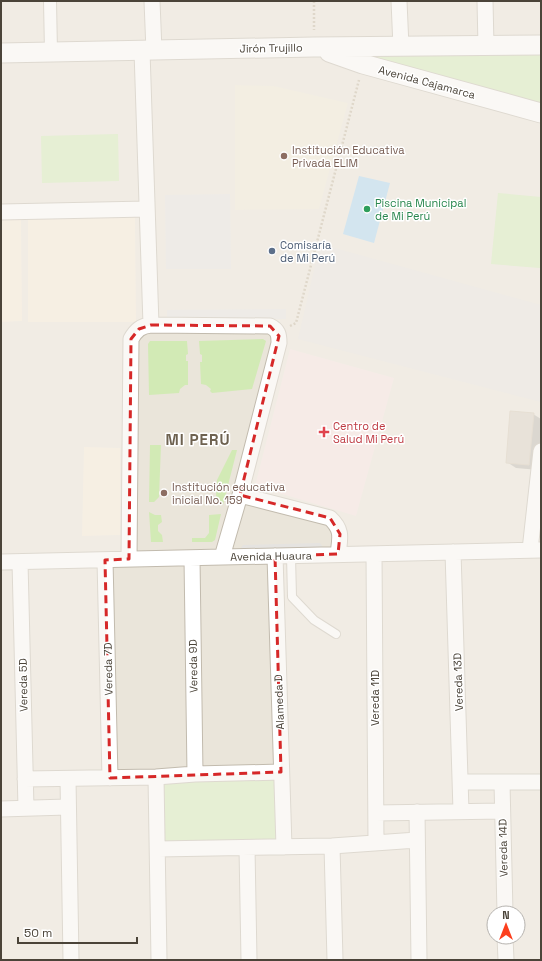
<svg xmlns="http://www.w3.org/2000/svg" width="542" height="961" font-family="'Space Grotesk',sans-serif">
<rect width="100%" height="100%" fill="#f6f3ec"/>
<!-- residential -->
<path fill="#eae5da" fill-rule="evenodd" d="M1,1H541V960H1ZM494,913H518V937H494Z"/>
<!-- commercial -->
<path fill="#f7ead8" d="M1,216H21L22,321L1,322Z
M135,217L136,322H28V218Z
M84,447L120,448V535L82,536Z"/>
<!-- industrial -->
<path fill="#e6e2dd" d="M320,244L541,305V402L298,339Z"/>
<!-- education -->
<path fill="#efe8d6" d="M235,85L274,86L348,103L319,209L235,210Z"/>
<!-- medical -->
<path fill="#f6e3e0" d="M290,349L394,378L356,516L255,486Z"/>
<!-- green -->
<path fill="#d2eab5" d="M541,48V105L369,58L371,51Z
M118,134L119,181L42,183L41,136Z
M498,193L541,197L540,268L491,264Z
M263,339L266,341L252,389L212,393L210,391L211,389L206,385L201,384L200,362H202V355L200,354L199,341Z
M150,341H187L188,354L186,355V361H188V385H185L180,389L179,393L149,395L148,344Z
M150,445H161L159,497L154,502H149Z
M232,450H237L223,505L216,496L217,480Z
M149,512L155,515H161L162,522L158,525V531L162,535L163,542H151Z
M221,514L215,540L212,542H192V538H205L209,533V515Z
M278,779L280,844H164L163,780Z"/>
<!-- parking -->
<path fill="#e5e3e0" d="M230,194L231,269H166L165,195Z
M286,309V319L167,320V310Z
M320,543L325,550L239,551L243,545Z"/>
<!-- water -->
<path fill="#a9d4f2" d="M359,176L390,183L374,243L343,234Z"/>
<!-- shadow -->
<path fill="#0003" d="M533,414L541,419V440L538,470L516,468L507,462Z"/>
<!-- building -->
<path fill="#d8cfc1" stroke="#d3c7b4" d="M510,411L534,413L529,465L506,463Z"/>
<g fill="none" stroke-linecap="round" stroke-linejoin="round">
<!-- service casing -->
<g stroke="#c2bbae" stroke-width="10">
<path id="service" d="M291,556L292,597L314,620L336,634"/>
</g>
<!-- pedestrian casing -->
<g stroke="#c2bbae" stroke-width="14">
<path id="pedestrian" d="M50,1L51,52"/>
</g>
<!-- minor casing -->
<g stroke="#c2bbae" stroke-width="17">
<path id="minor" d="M152,1L154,51
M399,1L401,47
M485,1L486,46
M1,212L147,209
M151,325L270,326C278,330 279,334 279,343L240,495L222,557
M240,495L330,518C343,530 340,538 338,554
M530,550L541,451
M453,552L461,811
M374,554L376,843
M275,556L284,847
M192,558L195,774
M129,559L131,339C136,330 141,326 151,325L142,51
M105,560L110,778
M1,562L541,550
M20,562L26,808
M156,777L159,960
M25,779L156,777L195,774L281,772
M68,779L71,960
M461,782H541
M502,783L505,913
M1,809L67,807
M417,812L419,960
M376,813L502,811
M332,846L335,960
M247,848L249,960
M158,849L332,846L417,840
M505,937L506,960"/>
</g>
<!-- tertiary casing -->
<g stroke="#c2bbae" stroke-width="21">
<path id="tertiary" d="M329,52L363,64L541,113
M1,53L314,47L541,45"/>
</g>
<!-- path -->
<path stroke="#c4b79f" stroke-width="2.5" stroke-dasharray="2 2" stroke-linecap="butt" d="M314,1V30
M290,326L296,323L359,80"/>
<!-- service -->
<use href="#service" stroke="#fff" stroke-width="8"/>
<!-- pedestrian -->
<use href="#pedestrian" stroke="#fff" stroke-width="12"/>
<!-- minor -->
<use href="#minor" stroke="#fff" stroke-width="15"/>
<!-- tertiary -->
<use href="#tertiary" stroke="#fff" stroke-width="19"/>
</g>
<!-- marked area -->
<path d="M0 0H542V961H0ZM151,325L270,326L279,336L240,495L330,518L340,534L338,554L275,556L281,772L110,778L105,560L129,559L131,339L139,329Z" fill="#f6f3ec" fill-opacity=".55" fill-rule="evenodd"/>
<path fill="none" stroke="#d62828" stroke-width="3" stroke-dasharray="8 5" stroke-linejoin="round" d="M151,325L270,326L279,336L240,495L330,518L340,534L338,554L275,556L281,772L110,778L105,560L129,559L131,339L139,329Z"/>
<!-- markers -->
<g fill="#8d6e63" stroke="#fff" stroke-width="1.5">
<circle cx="284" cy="156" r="4"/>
<circle cx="164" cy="493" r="4"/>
</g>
<circle fill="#2e9e5b" stroke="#fff" stroke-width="1.5" cx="367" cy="209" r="4"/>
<circle fill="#5c6f8a" stroke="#fff" stroke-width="1.5" cx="272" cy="251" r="4"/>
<path fill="#e0444e" stroke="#fff" stroke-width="1.5" d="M322 426h4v4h4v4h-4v4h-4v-4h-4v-4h4z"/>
<g text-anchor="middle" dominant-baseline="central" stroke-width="3" stroke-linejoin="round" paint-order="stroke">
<!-- street labels -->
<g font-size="11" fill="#4b4439" stroke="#fff">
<text transform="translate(271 48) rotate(-1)">Jirón Trujillo</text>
<text transform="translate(427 82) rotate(15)">Avenida Cajamarca</text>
<text transform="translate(271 556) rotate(-1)">Avenida Huaura</text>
<text transform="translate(193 666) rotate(-91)">Vereda 9D</text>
<text transform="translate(108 669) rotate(-91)">Vereda 7D</text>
<text transform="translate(458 682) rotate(-92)">Vereda 13D</text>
<text transform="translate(23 685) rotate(-91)">Vereda 5D</text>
<text transform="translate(375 698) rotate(-90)">Vereda 11D</text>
<text transform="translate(279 702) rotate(-92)">Alameda D</text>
<text transform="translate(503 848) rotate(-91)">Vereda 14D</text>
</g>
<!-- education labels -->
<g font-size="11" fill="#785e54" stroke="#fff" text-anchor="start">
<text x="292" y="150">Institución Educativa<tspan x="292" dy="13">Privada ELIM</tspan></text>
<text x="172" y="487">Institución educativa<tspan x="172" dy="13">inicial No. 159</tspan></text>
</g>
<!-- leisure labels -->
<g font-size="11" fill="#27864d" stroke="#fff" text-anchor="start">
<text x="375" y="203">Piscina Municipal<tspan x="375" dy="13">de Mi Perú</tspan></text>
</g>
<!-- service labels -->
<g font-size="11" fill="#4e5e75" stroke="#fff" text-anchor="start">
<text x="280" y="245">Comisaría<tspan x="280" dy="13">de Mi Perú</tspan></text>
</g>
<!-- health labels -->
<g font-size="11" fill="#be3a42" stroke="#fff" text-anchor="start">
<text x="333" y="426">Centro de<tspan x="333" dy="13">Salud Mi Perú</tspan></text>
</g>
<!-- district labels -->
<g font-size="15" font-weight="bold" letter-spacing="1" fill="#6e6250" stroke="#fff">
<text x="198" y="439">MI PERÚ</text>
</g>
</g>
<!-- border -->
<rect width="542" height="961" fill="none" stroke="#4b4439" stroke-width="4"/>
<!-- north arrow -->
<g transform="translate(506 925)"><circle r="19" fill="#ffffff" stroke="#b7b4b0"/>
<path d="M0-3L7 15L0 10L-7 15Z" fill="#fc3f1d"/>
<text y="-6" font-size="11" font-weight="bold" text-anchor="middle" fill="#4b4439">N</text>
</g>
<!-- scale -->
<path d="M18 937v6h119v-6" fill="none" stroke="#4b4439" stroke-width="2"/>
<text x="24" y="937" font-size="12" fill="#4b4439" stroke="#ffffff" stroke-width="3" paint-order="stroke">50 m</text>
</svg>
